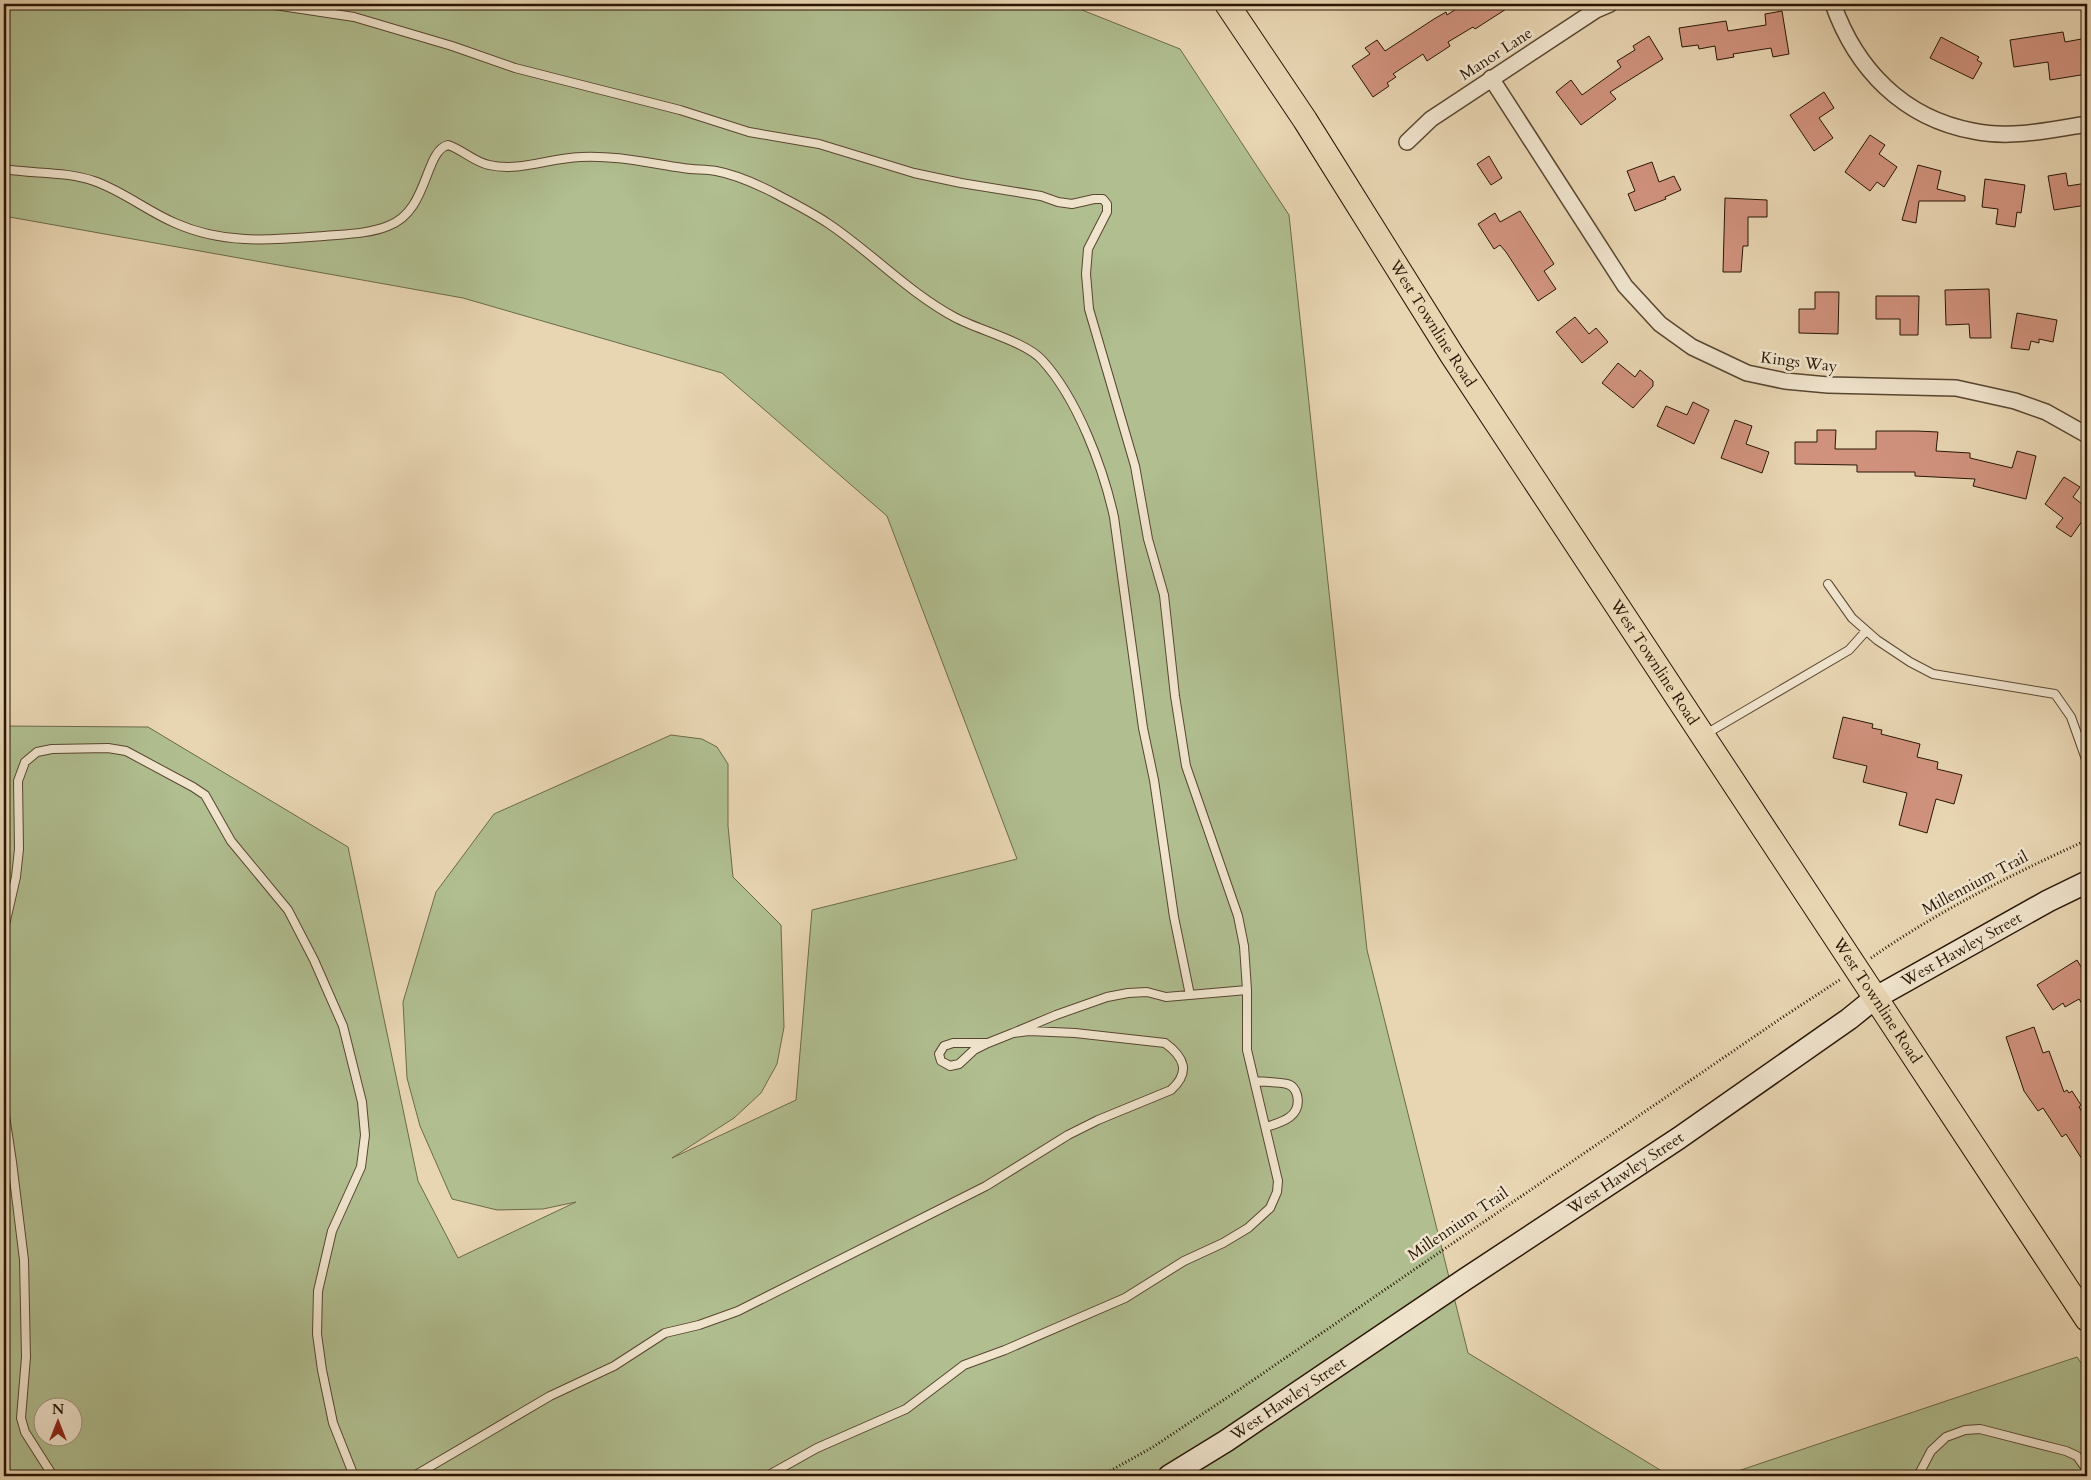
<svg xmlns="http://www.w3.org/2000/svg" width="2091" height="1480" font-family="Cardo,serif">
<rect width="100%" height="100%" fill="#e8d5b2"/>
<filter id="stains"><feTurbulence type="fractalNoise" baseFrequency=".004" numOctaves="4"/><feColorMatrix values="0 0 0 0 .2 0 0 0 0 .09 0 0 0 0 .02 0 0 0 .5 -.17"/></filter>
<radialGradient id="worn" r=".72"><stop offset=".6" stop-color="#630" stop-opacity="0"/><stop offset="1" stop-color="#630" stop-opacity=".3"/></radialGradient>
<!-- green -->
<path fill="#b0be90" stroke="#6c6a4a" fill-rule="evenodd" d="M4,4H1067L1180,49L1289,215L1367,950L1468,1353L1670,1476H11L4,1443V726L148,727L348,847L418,1181L458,1258L576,1202L543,1209L497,1210L452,1199L420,1126L407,1078L403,1002L436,892L494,814L671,735L702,739L717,747L728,764V826L733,877L781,925L784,1027L777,1064L761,1093L734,1118L672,1158L796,1100L812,910L1017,859L887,516L722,373L463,298L4,216ZM42,1408H72V1438H42Z
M2077,1357L2087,1372V1476H1723Z"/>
<!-- building -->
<path fill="#d0927d" stroke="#281605" d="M1464,4H1514L1475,29L1473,27L1448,42L1450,46L1427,61L1423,54L1393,74L1396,77L1387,83L1389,86L1373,97L1352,66L1370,54L1365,48L1377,40L1385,51L1434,19L1446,12L1447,15Z
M1782,11L1789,54L1773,57L1771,48L1733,54L1734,57L1717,60L1715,46L1699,49L1698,45L1682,47L1679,28L1726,21L1728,31L1766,25L1765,14Z
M2063,32L2065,42L2087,38V74L2050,80L2048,62L2014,67L2010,40Z
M1649,36L1663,59L1610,92L1616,99L1581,125L1556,92L1571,80L1582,95L1621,67L1617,61L1635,50L1633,46Z
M1941,37L1979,57L1977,60L1982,63L1973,79L1930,58Z
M1824,92L1834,108L1819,118L1833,138L1814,151L1790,115Z
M1870,135L1885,145L1879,154L1897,167L1884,187L1877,182L1870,191L1845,172Z
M1489,156L1502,178L1491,185L1477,164Z
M1652,162L1659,182L1674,176L1681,190L1665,197L1666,199L1635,211L1628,194L1635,191L1627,171Z
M1918,165L1941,171L1937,189L1965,196V201H1919L1916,223L1902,220Z
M2066,173L2068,186L2087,183V205L2054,210L2048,176Z
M1985,179L2025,185L2021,213L2017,212L2015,227L1996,224L1998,209L1982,207Z
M1725,198L1767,200V217H1748V246H1743L1741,272H1723Z
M1520,211L1554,264L1544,271L1556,289L1538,301L1506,252L1500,245L1494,249L1478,224L1495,213L1500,222Z
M1989,289L1991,338H1970L1969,324L1946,325L1945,290Z
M1815,292H1839L1838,334L1799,333V309H1815Z
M1876,296H1919L1918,335H1900V319H1876Z
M2017,313L2057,320L2053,342L2039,339V343L2031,341L2029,350L2011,348Z
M1575,317L1589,334L1596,328L1608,342L1582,363L1556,332Z
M1618,363L1635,377L1640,370L1653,381V386L1633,408L1602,383Z
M1693,402L1709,410L1694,444L1657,426L1666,406L1687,415Z
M1735,420L1752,426L1746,444L1769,452L1762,473L1721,458Z
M1817,430H1836L1835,449H1876V431H1917L1938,432L1936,451L1970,453V458L2012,468L2017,451L2036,456L2026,499L1973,486L1975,479L1915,476V472H1857V465L1795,464V442H1817Z
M2064,477L2080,487L2073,497L2087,508V514L2071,537L2056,527L2063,518L2045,504Z
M1843,717L1873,724L1872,728L1882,730L1881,734L1920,744L1917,757L1938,762L1937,769L1962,775L1954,804L1936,799L1927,833L1899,825L1907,793L1863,782L1867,766L1833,758Z
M2077,960L2087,977V1012L2079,999L2065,1007L2063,1003L2053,1010L2037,985Z
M2034,1027L2043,1053L2049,1051L2064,1092L2067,1090L2069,1093L2072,1091L2081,1105L2079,1107L2087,1121V1167L2066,1134L2062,1137L2043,1108L2038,1111L2024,1091L2006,1037Z"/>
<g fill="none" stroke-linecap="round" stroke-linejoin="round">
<!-- lane casing -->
<g stroke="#584630" stroke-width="10">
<path id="lane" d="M268,4L354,17L452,46L515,68L680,110L749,132L819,144L914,173L961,183L1041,196L1058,202L1072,204L1094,199H1103L1107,204V212L1088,249L1086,274L1089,309L1135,466L1148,539L1164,595L1175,696L1186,766L1238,916L1244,946L1247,990L1166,997L1147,992L1128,993L1107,997L1056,1015L1013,1033
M4,169C33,174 65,171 94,181C123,191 147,211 175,223C224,245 272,240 324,236C345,234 368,234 388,226C429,211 424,151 448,145C463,150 474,162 489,165C519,172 550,158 580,157C615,155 648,163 683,168C694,170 705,169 716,171C738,175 759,185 778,195C795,204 813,213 829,224C872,253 909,293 956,318C979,330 1026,342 1042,360C1077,398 1103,467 1114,517L1143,728L1154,780L1174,917L1190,995
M1828,584L1852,618L1877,640L1910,662L1933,674L2055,694L2071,717L2087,762
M1704,735L1849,650L1866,631
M4,929L16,877L19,849L18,781L25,762L37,752L52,749L108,748L126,751L193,787L205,795L231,841L288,910L314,960L343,1026L362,1102L365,1135L361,1167L332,1231L318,1291L317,1334L322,1370L333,1423L354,1476
M1255,1081C1265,1082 1277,1082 1287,1084C1292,1085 1296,1090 1297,1095C1302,1116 1283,1122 1266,1127
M4,1109L12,1162L24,1260L26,1357L21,1418L25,1432L53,1476
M414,1476L550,1396L614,1366L665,1333L699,1325L738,1311L986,1186L1068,1135L1098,1120L1171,1090C1191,1072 1184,1057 1165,1043L1075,1033L1029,1031L1013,1033L988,1043L974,1050L959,1064L950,1066L941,1061L939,1054L944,1046L953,1043H988
M767,1476L817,1448L906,1409L964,1365L1005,1350L1125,1298L1184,1261L1223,1243L1248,1228L1270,1208L1277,1192L1278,1181L1247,1050V990
M1918,1476L1931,1451L1946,1437L1965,1430L1980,1429L2066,1451L2077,1456L2087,1470"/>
</g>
<!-- street casing -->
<g stroke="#584630" stroke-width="18">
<path id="street" d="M1833,4C1856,69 1903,118 1973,131C2010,139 2051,130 2087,124
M1491,78L1625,286L1660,324L1692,347L1747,373L1785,381L1828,385L1956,388L2015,401L2046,412L2087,435
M1407,142L1431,119L1596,10L1610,4"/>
</g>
<!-- secondary casing -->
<g stroke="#281605" stroke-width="24">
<g id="secondary">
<path id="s1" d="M1169,1476L1226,1441L1464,1280L1679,1138L1849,1019L1875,998L2048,901L2087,882"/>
</g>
</g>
<!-- primary casing -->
<g stroke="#281605" stroke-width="26">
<g id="primary">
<path id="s2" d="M1227,4L1305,120L1452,355L2087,1319"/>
</g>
</g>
<!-- path -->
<path stroke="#281605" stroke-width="3" stroke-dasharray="1 2.5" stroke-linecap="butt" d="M1871,958C1938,911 2013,874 2087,840
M1101,1476L1153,1447L1243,1387L1780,1019L1841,979"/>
<!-- lane -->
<use href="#lane" stroke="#f0e4cd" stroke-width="8"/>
<!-- street -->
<use href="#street" stroke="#f0e4cd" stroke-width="15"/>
<!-- secondary -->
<use href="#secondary" stroke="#f0e4cd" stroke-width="21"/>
<!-- primary -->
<use href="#primary" stroke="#e8d5b2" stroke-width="24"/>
</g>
<g text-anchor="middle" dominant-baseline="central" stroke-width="5" stroke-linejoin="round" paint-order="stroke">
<!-- street labels -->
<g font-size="16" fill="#281605" stroke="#f0e4cd">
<text transform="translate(1496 54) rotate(-33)">Manor Lane</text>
<text stroke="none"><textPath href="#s2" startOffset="380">West Townline Road</textPath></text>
<text transform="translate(1799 362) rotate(7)">Kings Way</text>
<text stroke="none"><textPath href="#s2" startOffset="785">West Townline Road</textPath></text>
<text transform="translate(1975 883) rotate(-28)">Millennium Trail</text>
<text stroke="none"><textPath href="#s1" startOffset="952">West Hawley Street</textPath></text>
<text stroke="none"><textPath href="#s2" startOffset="1190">West Townline Road</textPath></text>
<text stroke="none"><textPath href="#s1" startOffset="548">West Hawley Street</textPath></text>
<text transform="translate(1458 1224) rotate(-34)">Millennium Trail</text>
<text stroke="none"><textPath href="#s1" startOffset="142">West Hawley Street</textPath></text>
</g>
</g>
<!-- margin -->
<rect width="2091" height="1480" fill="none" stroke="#e8d5b2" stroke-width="20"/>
<rect x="5" y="5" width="2081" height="1470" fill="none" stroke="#281605" stroke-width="2.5"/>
<rect x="10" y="10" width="2071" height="1460" fill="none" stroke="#281605"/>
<!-- north arrow -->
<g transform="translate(58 1422)"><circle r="24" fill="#f0e4cd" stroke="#a0927d"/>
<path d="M0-4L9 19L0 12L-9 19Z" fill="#8f2418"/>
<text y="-8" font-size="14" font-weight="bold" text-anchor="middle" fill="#281605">N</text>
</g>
<rect width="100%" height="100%" filter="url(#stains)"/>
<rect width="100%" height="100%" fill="url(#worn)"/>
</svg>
